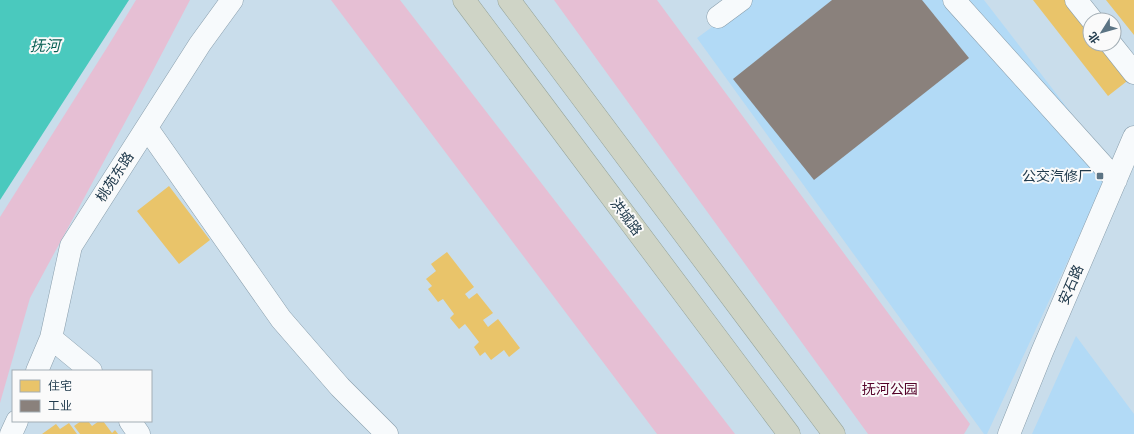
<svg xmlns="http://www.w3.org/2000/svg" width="1134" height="434" font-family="Rubik,'Noto Sans SC',sans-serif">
<rect width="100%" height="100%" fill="#c9ddeb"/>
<!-- built -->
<path fill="#b2daf6" d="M749,0H984L1112,166L987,434H984L697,38Z
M1076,336L1134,414V434H1032Z"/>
<!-- green -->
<path fill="#e6bfd4" d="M136,0H190L149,78L30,298L0,403V217L108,46Z
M331,0H400L735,434H657Z
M554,0H657L970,424L964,434H868Z"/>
<!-- water -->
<path fill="#4ac9be" d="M0,0H129L0,200Z"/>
<!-- homes -->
<path fill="#e9c46a" d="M1033,0H1069L1090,27V44H1104L1131,78L1108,96Z
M1106,0H1134V35Z
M169,186L210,240L179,264L137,211Z
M447,252L474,287L465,294L469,299L477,293L493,313L483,320L488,327L498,319L520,348L509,357L504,350L491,360L485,352L480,356L474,347L479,342L465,324L459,329L450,318L454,314L443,299L438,302L428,289L432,286L426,279L436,271L431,264Z
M81,421H88L92,426L99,421H103L112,433L115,430L118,434H80L74,426Z
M69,423L77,434H42L56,424L60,429Z"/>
<!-- industry -->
<path fill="#8a817c" d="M832,0H922L969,58L814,180L733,79Z"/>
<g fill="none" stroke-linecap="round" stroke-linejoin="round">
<!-- minor casing -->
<g stroke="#899eac" stroke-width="23">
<path id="minor" d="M954,0L1116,180
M1076,0L1092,20
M718,17L741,0
M1111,44L1134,73
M147,128L281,319L340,387L387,434
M51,338L91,371
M37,371L51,338L71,246L200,44L232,0
M130,421L139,434
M11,434L17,421
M1009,434L1042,352L1134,137"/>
</g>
<!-- highway casing -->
<g stroke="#96a49a" stroke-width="23">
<path id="highway" d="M464,0L789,434
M509,0L834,434"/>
</g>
<!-- minor -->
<use href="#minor" stroke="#f7fafc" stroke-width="22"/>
<!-- highway -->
<use href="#highway" stroke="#cfd4c6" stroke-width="22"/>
</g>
<!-- markers -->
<rect fill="#5c7484" stroke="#fafafa" stroke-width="1.5" x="1096" y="172" width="8" height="8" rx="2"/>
<g text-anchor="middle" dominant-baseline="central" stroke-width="4" stroke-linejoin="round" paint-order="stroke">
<!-- poi labels -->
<g font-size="14" fill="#213b4d" stroke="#fafafa" text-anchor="end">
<text x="1092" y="176">公交汽修厂</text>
</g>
<!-- street labels -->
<g font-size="14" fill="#213b4d" stroke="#fafafa">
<text transform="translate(115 177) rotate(-57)">桃苑东路</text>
<text transform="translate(626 217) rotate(53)">洪城路</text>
<text transform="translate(1071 285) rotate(-67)">安石路</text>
</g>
<!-- park labels -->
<g font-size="14" fill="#540229" stroke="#fafafa">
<text x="890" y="389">抚河公园</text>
</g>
<!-- water labels -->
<g font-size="15" font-style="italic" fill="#075f53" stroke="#fafafa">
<text x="45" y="46">抚河</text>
</g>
</g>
<!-- legend -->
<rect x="12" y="370" width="140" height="52" fill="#fafafa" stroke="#a3aeb5"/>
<rect x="20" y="380" width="20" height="12" fill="#e9c46a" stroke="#a3aeb5"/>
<text x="48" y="390" font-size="12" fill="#213b4d">住宅</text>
<rect x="20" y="400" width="20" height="12" fill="#8a817c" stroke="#a3aeb5"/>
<text x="48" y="410" font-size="12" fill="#213b4d">工业</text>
<!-- north arrow -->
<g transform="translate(1102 32) rotate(233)"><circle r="19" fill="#fafafa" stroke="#a3aeb5"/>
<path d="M0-3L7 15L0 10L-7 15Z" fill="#5c7484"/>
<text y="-6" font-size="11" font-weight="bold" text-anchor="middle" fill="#213b4d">北</text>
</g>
</svg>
